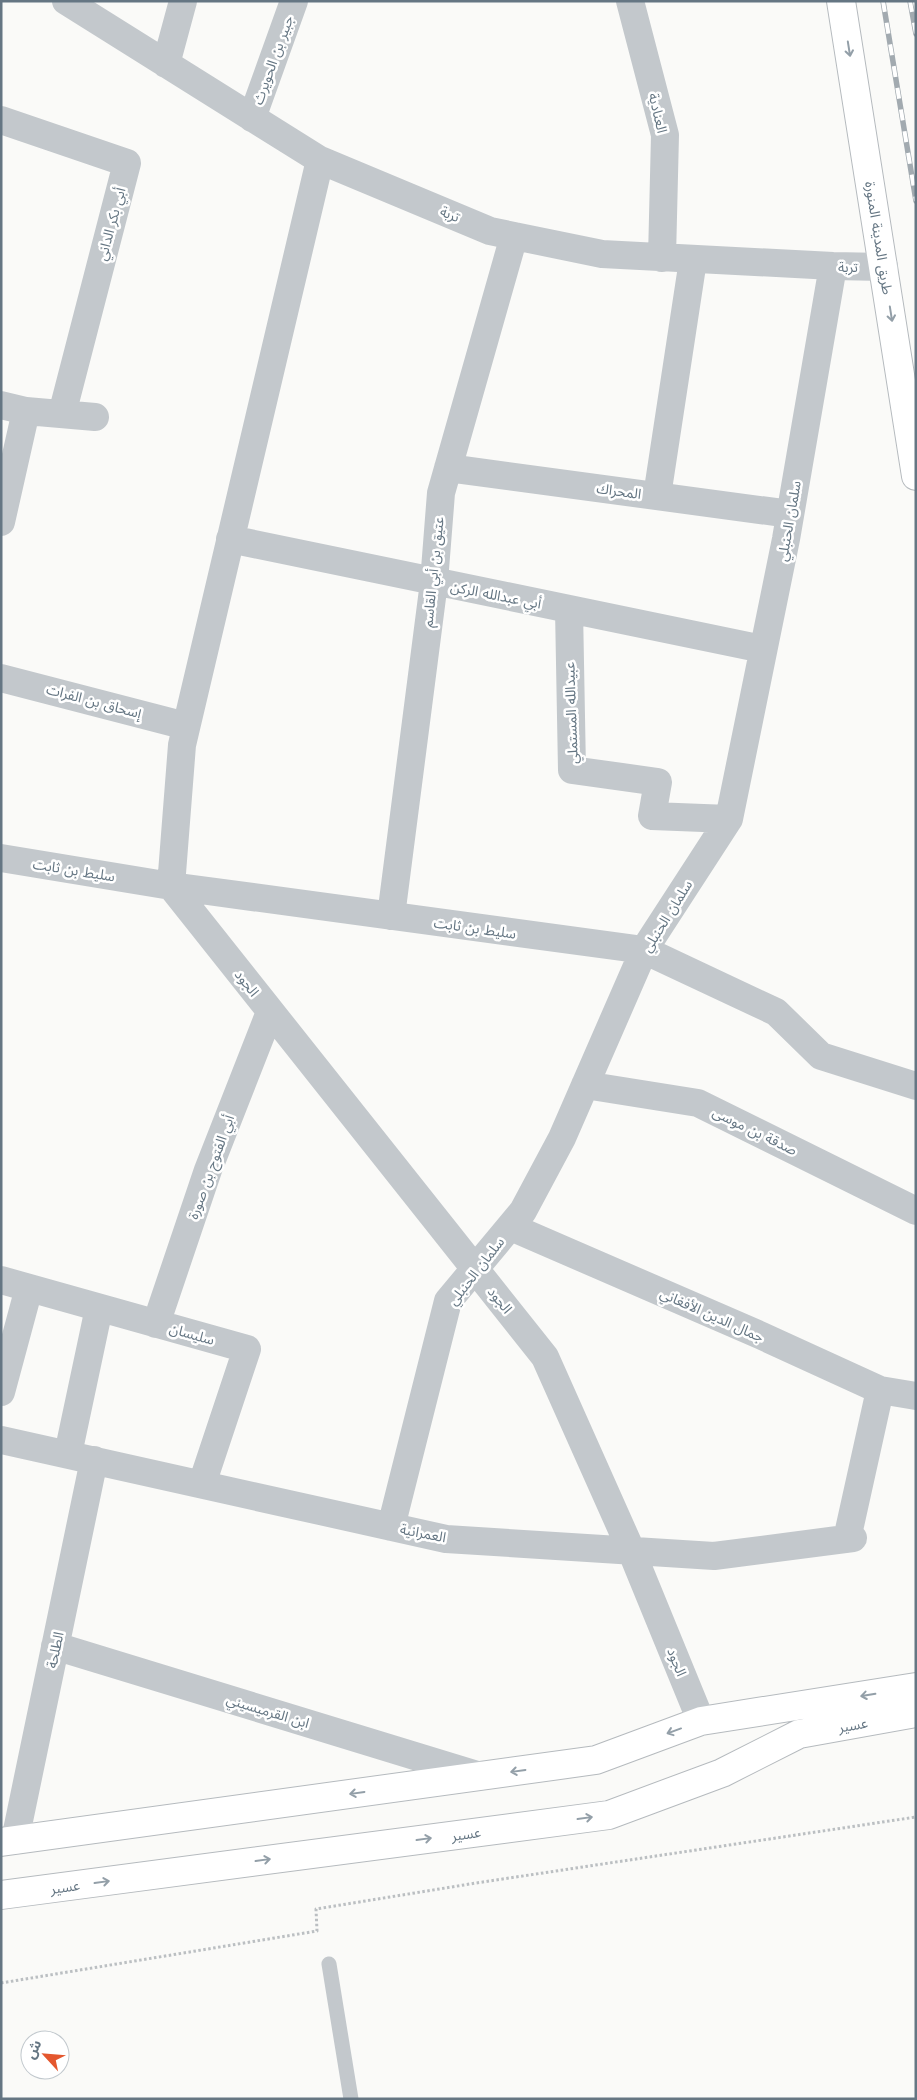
<svg xmlns="http://www.w3.org/2000/svg" width="917" height="2100" font-family="'Work Sans','Noto Sans Arabic',sans-serif">
<rect width="100%" height="100%" fill="#fafaf8"/>
<g fill="none" stroke-linecap="round" stroke-linejoin="round">
<!-- primary casing -->
<g stroke="#b5babe" stroke-width="30">
<path id="primary" d="M841,1L916,476
M1,1842L596,1760L701,1721L916,1687
M1,1895L609,1815L722,1773L799,1734L916,1713"/>
</g>
<!-- path -->
<path stroke="#bbbfc2" stroke-width="3" stroke-dasharray="2.5 2.5" stroke-linecap="butt" d="M1,1983L317,1931L316,1909L476,1883L916,1817"/>
<!-- lane -->
<path stroke="#c3c8cc" stroke-width="15" d="M329,1964L351,2099"/>
<!-- street -->
<path stroke="#c3c8cc" stroke-width="28" d="M66,1L320,160L490,231L602,254L833,266L884,267
M630,1L665,135L662,258
M166,64L183,1
M252,118L294,1
M1,120L127,163L62,414
M320,160L182,745L171,886L545,1357L631,1550L701,1721
M1,405L26,411L95,417
M448,468L790,514
M657,496L693,260
M1,522L26,411
M230,539L763,649
M569,609L572,770L658,782L652,816L729,819
M1,678L186,726
M1,858L171,886L644,950L776,1012L821,1056L916,1086
M391,916L434,582L441,493L514,236
M585,1085L698,1103L916,1211
M511,1227L762,1336L880,1390L916,1396
M1,1280L247,1349L202,1484
M156,1324L208,1170L270,1012
M1,1392L29,1288
M1,1440L446,1539L714,1556L853,1538
M68,1454L99,1308
M391,1527L448,1301L523,1211L562,1138L644,950L729,819L786,539L833,266
M847,1539L880,1390
M55,1646L480,1776
M15,1840L94,1460"/>
<!-- primary -->
<use href="#primary" stroke="#fff" stroke-width="28"/>
<!-- rail casing -->
<g stroke="#a2aab0" stroke-width="5.5">
<path id="rail" d="M883,1L916,201
M910,1L916,34"/>
</g>
<!-- rail -->
<use href="#rail" stroke="#fff" stroke-width="4" stroke-dasharray="11" stroke-linecap="butt"/>
</g>
<!-- one-way arrows -->
<defs><path id="oneway-shaft" d="M-6 0H5M1.5-3L5.5 0L1.5 3" fill="none" stroke-width="1.6" stroke-linecap="round" stroke-linejoin="round" transform="scale(1.25)"/></defs>
<g stroke="#939fa8">
<use href="#oneway-shaft" transform="translate(849 49) rotate(81)"/>
<use href="#oneway-shaft" transform="translate(891 314) rotate(81)"/>
<use href="#oneway-shaft" transform="translate(868 1695) rotate(171)"/>
<use href="#oneway-shaft" transform="translate(674 1731) rotate(160)"/>
<use href="#oneway-shaft" transform="translate(518 1771) rotate(172)"/>
<use href="#oneway-shaft" transform="translate(357 1793) rotate(172)"/>
<use href="#oneway-shaft" transform="translate(585 1818) rotate(-8)"/>
<use href="#oneway-shaft" transform="translate(424 1839) rotate(-8)"/>
<use href="#oneway-shaft" transform="translate(263 1860) rotate(-8)"/>
<use href="#oneway-shaft" transform="translate(102 1882) rotate(-8)"/>
</g>
<g text-anchor="middle" dominant-baseline="central" stroke-width="5" stroke-linejoin="round" paint-order="stroke">
<!-- street labels -->
<g font-size="14" fill="#657683" stroke="#fff">
<text transform="translate(273 60) rotate(-70)">جبير بن الحويرث</text>
<text transform="translate(658 113) rotate(77)">العنادية</text>
<text transform="translate(450 214) rotate(23)">تربة</text>
<text transform="translate(111 224) rotate(-75)">أبي بكر الداني</text>
<text transform="translate(879 238) rotate(81)">طريق المدينة المنورة</text>
<text x="848" y="267">تربة</text>
<text transform="translate(619 491) rotate(8)">المحراك</text>
<text transform="translate(789 521) rotate(-80)">سلمان الحنبلي</text>
<text transform="translate(433 572) rotate(-84)">عتيق بن أبي القاسم</text>
<text transform="translate(496 595) rotate(11)">أبي عبدالله الركن</text>
<text transform="translate(94 701) rotate(15)">إسحاق بن الفرات</text>
<text transform="translate(571 713) rotate(-92)">عبيدالله المستملي</text>
<text transform="translate(74 870) rotate(9)">سليط بن ثابت</text>
<text transform="translate(667 916) rotate(-58)">سلمان الحنبلي</text>
<text transform="translate(475 928) rotate(8)">سليط بن ثابت</text>
<text transform="translate(247 983) rotate(52)">الجود</text>
<text transform="translate(755 1131) rotate(26)">صدقة بن موسى</text>
<text transform="translate(211 1167) rotate(-70)">أبي الفتوح بن صورة</text>
<text transform="translate(476 1271) rotate(-52)">سلمان الحنبلي</text>
<text transform="translate(500 1300) rotate(51)">الجود</text>
<text transform="translate(712 1315) rotate(24)">جمال الدين الأفغاني</text>
<text transform="translate(192 1334) rotate(16)">سليسان</text>
<text transform="translate(423 1533) rotate(11)">العمرانية</text>
<text transform="translate(55 1650) rotate(-78)">الطلحة</text>
<text transform="translate(677 1662) rotate(68)">الجود</text>
<text transform="translate(268 1711) rotate(17)">ابن القرميسيني</text>
<text transform="translate(853 1725) rotate(-10)">عسير</text>
<text transform="translate(466 1834) rotate(-8)">عسير</text>
<text transform="translate(65 1887) rotate(-8)">عسير</text>
</g>
</g>
<!-- border -->
<rect width="917" height="2100" fill="none" stroke="#657683" stroke-width="5"/>
<!-- north arrow -->
<g transform="translate(45 2055) rotate(296)"><circle r="24" fill="#ffffff" stroke="#c1c8cd"/>
<path d="M0-4L9 19L0 12L-9 19Z" fill="#e4572e"/>
<text y="-8" font-size="14" font-weight="bold" text-anchor="middle" fill="#657683">ش</text>
</g>
</svg>
